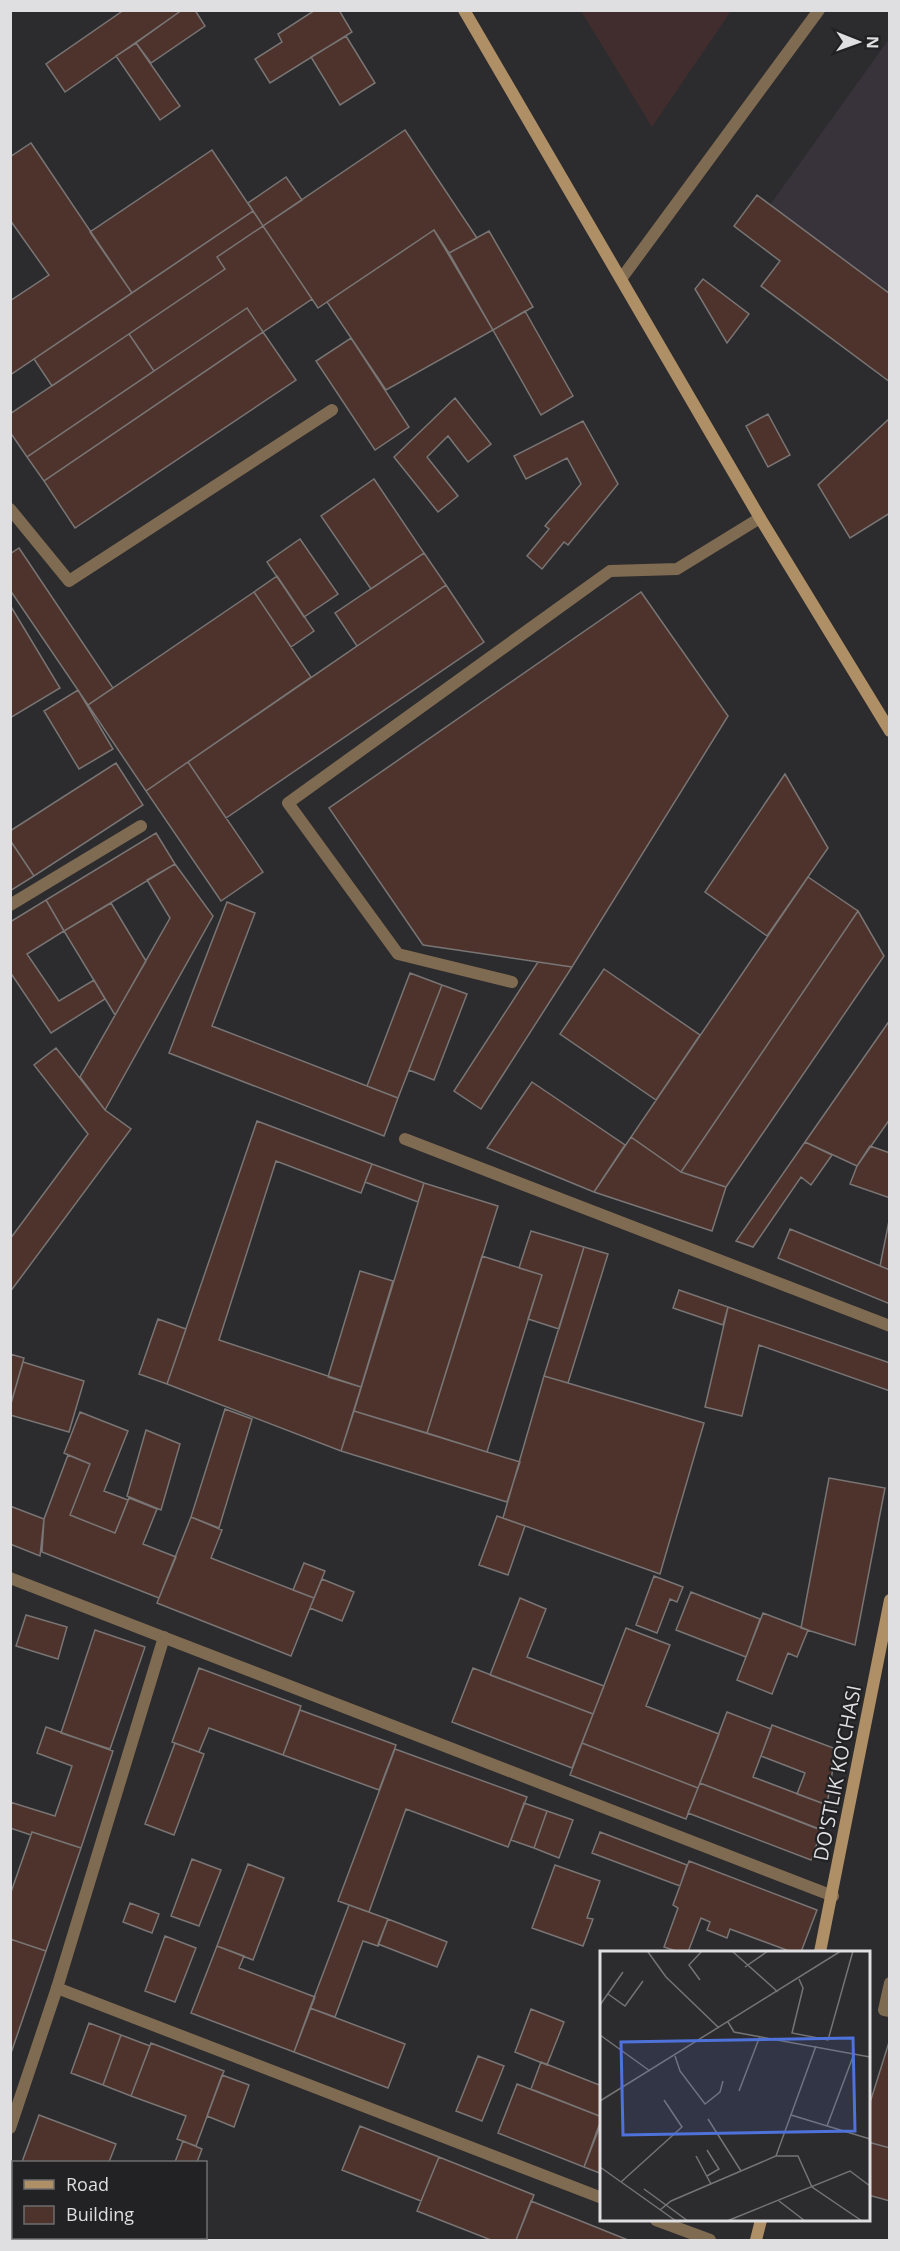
<svg xmlns="http://www.w3.org/2000/svg" width="900" height="2251" font-family="'Open Sans',sans-serif">
<rect width="100%" height="100%" fill="#2c2b2d"/>
<!-- commercial -->
<path fill="#412d2e" d="M581,11H731L652,127Z"/>
<!-- built -->
<path fill="#38333a" d="M889,39V294L770,205Z"/>
<!-- building -->
<path fill="#4e332d" stroke="#787574" stroke-width="1.5" d="M124,10H182L65,92L46,64Z
M182,10H195L205,26L151,63L136,43Z
M315,10H339L352,32L270,83L255,59L282,42L278,34Z
M346,36L375,83L340,105L311,57Z
M136,43L180,106L160,120L116,56Z
M405,130L477,238L449,253L434,230L318,308L263,226Z
M31,143L132,293L10,375V301L49,275L10,220V157Z
M212,150L253,211L132,293L90,232Z
M286,177L302,200L263,226L248,203Z
M757,195L890,294V382L761,286L780,261L734,226Z
M253,211L263,226L217,257L225,269L52,386L34,359Z
M263,226L312,299L263,332L247,308L154,371L129,334L225,269L217,257Z
M434,230L493,330L386,390L327,302Z
M489,231L533,307L493,330L449,253Z
M703,279L749,314L727,343L695,289Z
M247,308L263,332L44,481L27,457Z
M525,311L573,396L541,415L493,330Z
M263,332L296,380L75,528L44,481Z
M129,334L154,371L27,457L10,432V414Z
M351,338L409,427L375,450L316,361Z
M455,398L491,444L468,462L448,436L427,457L458,496L438,512L394,457Z
M768,414L790,455L768,467L746,426Z
M890,418V513L850,538L818,485Z
M583,421L618,484L568,545L564,542L542,569L527,556L549,529L545,526L581,484L567,458L526,479L514,456Z
M374,479L424,553L371,589L321,516Z
M300,539L338,594L304,617L267,562Z
M19,548L113,688L88,705L10,590V554Z
M424,553L446,585L357,646L335,613Z
M277,576L314,631L291,647L254,592Z
M446,585L484,642L226,818L188,762Z
M254,592L311,677L146,791L88,705Z
M641,592L728,716L572,967L423,945L329,808Z
M10,605L60,688L10,718Z
M78,690L113,749L79,769L44,711Z
M188,762L263,872L221,901L146,791Z
M116,763L143,805L34,876L10,840V831Z
M785,774L828,848L767,936L705,892Z
M156,833L175,864L64,931L46,900Z
M10,840L34,876L10,891Z
M175,864L213,916L105,1110L80,1077L170,918L147,880Z
M808,877L858,911L681,1172L631,1137Z
M46,900L64,931L27,954L59,1001L94,980L105,999L51,1033L10,972V922Z
M227,902L255,913L212,1026L398,1098L384,1136L169,1053Z
M111,903L146,961L115,1015L64,931Z
M858,911L884,956L726,1187L681,1172Z
M538,962L572,967L481,1109L454,1091Z
M604,969L700,1035L656,1100L560,1034Z
M410,973L442,985L398,1098L367,1086Z
M442,985L467,994L434,1080L409,1070Z
M890,1020V1119L857,1166L805,1142Z
M56,1048L105,1110L131,1129L10,1292V1239L88,1134L34,1065Z
M532,1082L625,1145L594,1192L487,1148Z
M257,1121L372,1164L361,1193L276,1161L219,1340L361,1387L341,1451L167,1384Z
M631,1137L681,1172L726,1187L712,1231L594,1192Z
M805,1142L832,1155L811,1185L801,1177L753,1247L736,1241Z
M870,1146L890,1153V1198L850,1184L857,1166Z
M372,1164L424,1183L418,1202L365,1182Z
M424,1183L498,1206L427,1433L354,1411Z
M890,1216V1270L880,1266Z
M790,1229L890,1270V1304L778,1258Z
M531,1231L584,1247L559,1329L528,1319L542,1275L519,1268Z
M584,1247L608,1254L568,1383L544,1376Z
M482,1256L542,1275L487,1452L427,1433Z
M360,1271L393,1281L361,1387L328,1377Z
M679,1290L728,1307L723,1325L673,1308Z
M728,1307L890,1363V1391L759,1345L742,1416L705,1407Z
M158,1319L186,1329L167,1384L139,1374Z
M10,1354L24,1358L10,1407Z
M23,1362L84,1381L69,1432L10,1415V1407Z
M544,1376L704,1423L660,1574L503,1518Z
M225,1409L252,1419L219,1528L191,1517Z
M354,1411L520,1462L507,1502L341,1451Z
M80,1412L128,1431L104,1491L128,1500L115,1533L70,1515L90,1464L64,1453Z
M146,1430L180,1444L161,1510L127,1496Z
M68,1455L90,1464L70,1515L115,1533L129,1498L157,1509L143,1544L176,1557L159,1598L42,1552L44,1519Z
M829,1478L885,1488L855,1645L801,1628Z
M10,1506L44,1519L40,1556L10,1544Z
M497,1516L525,1526L508,1575L479,1565Z
M191,1517L222,1530L211,1558L314,1598L291,1656L157,1603Z
M304,1563L325,1571L314,1598L293,1590Z
M654,1576L683,1587L677,1602L670,1599L657,1633L636,1625Z
M322,1579L354,1592L342,1621L310,1608Z
M691,1592L760,1619L746,1657L676,1630Z
M520,1598L546,1609L527,1657L604,1686L593,1714L490,1675Z
M763,1613L808,1630L797,1657L788,1653L772,1694L737,1680Z
M26,1615L67,1627L58,1659L16,1646Z
M626,1628L670,1645L646,1706L719,1734L698,1788L582,1743Z
M95,1630L145,1647L110,1749L61,1733Z
M199,1668L301,1706L283,1755L209,1728L199,1752L172,1742Z
M473,1668L593,1714L572,1768L452,1722Z
M300,1710L396,1745L379,1790L283,1755Z
M727,1712L771,1729L753,1777L827,1805L818,1829L700,1783Z
M772,1725L836,1749L827,1805L797,1794L805,1773L761,1756Z
M46,1727L113,1751L81,1848L32,1832L31,1835L10,1828V1802L55,1816L72,1766L37,1753Z
M175,1743L204,1754L174,1835L145,1824Z
M582,1743L698,1788L686,1819L570,1775Z
M395,1749L527,1797L508,1847L406,1809L369,1912L338,1901Z
M700,1783L822,1830L811,1860L688,1813Z
M524,1803L547,1811L534,1848L511,1840Z
M547,1811L573,1820L559,1858L534,1848Z
M32,1832L81,1848L46,1951L10,1939V1895Z
M600,1832L687,1865L680,1886L592,1853Z
M192,1859L221,1870L199,1926L171,1916Z
M689,1861L817,1910L801,1952H792L730,1929L727,1938L707,1930L710,1922L701,1918L688,1952H679L664,1947L678,1908L673,1905Z
M248,1864L284,1878L253,1960L217,1946Z
M555,1865L600,1881L587,1918L593,1919L583,1946L532,1928Z
M130,1903L159,1914L152,1933L123,1922Z
M349,1905L388,1919L378,1946L363,1941L335,2017L310,2008Z
M388,1919L447,1942L437,1967L378,1944Z
M165,1936L196,1948L175,2002L145,1991Z
M10,1939L46,1951L10,2056Z
M217,1946L244,1956L239,1968L315,1997L294,2052L191,2013Z
M310,2008L405,2044L388,2088L294,2052Z
M531,2009L564,2022L547,2065L515,2052Z
M89,2023L121,2035L103,2085L71,2073Z
M121,2035L150,2046L131,2096L103,2085Z
M890,2039V2148L868,2142V2109Z
M151,2043L224,2071L196,2146L177,2139L186,2116L131,2096Z
M478,2056L504,2066L482,2121L456,2111Z
M541,2062L602,2086V2117L531,2089Z
M222,2075L249,2085L234,2127L207,2116Z
M517,2084L602,2117L584,2167L498,2133Z
M39,2115L116,2144L109,2162H22Z
M602,2121V2174L584,2167Z
M360,2126L439,2157L421,2201L342,2170Z
M183,2141L202,2149L197,2162H175Z
M868,2142L890,2148V2201L868,2195Z
M439,2157L534,2195L516,2240H491L417,2211Z
M531,2201L628,2240H516Z
M89,2238H164L163,2240H88Z"/>
<g fill="none" stroke-linecap="round" stroke-linejoin="round">
<!-- lane -->
<path stroke="#7f6b52" stroke-width="12" d="M621,279L819,10
M10,509L69,581L332,410
M10,905L141,826
M512,982L398,954L288,803L610,571L677,569L760,518
M405,1139L890,1326
M57,1988L602,2198
M656,2220L710,2240"/>
<!-- street -->
<path stroke="#7f6b52" stroke-width="12" d="M10,1578L833,1896
M890,1983L884,2010L890,2011
M10,2128L57,1988L164,1637"/>
<!-- secondary -->
<path stroke="#af8f66" stroke-width="12" d="M464,10L760,518L890,731
M820,1952L890,1600
M756,2240L761,2220"/>
</g>
<g text-anchor="middle" dominant-baseline="central" stroke-width="4.5" stroke-linejoin="round" paint-order="stroke">
<!-- street labels -->
<g font-size="20" fill="#dfdee0" stroke="#222123">
<text transform="translate(837 1773) rotate(-79)">DO'STLIK KO'CHASI</text>
</g>
</g>
<!-- overview -->
<g transform="translate(600 1951)">
<rect width="270" height="270" fill="#2c2b2d"/>
<path fill="none" stroke="#747375" stroke-width="1.5" d="M132,0L178,41M48,1L66,26L119,77M145,16L168,0M199,28L203,37L192,82L228,89L253,0M100,29L89,14L102,0M8,43L25,55L43,30M0,54L23,21M128,71L134,81L270,106M0,84L50,120M75,105L80,120L105,153L120,141L123,130M139,140L160,85M0,150L241,0M191,164L270,188M108,168L141,220M227,175L254,103M96,205L111,233M176,205H198L212,236L262,270M0,216L76,270M107,225L119,218L107,199M21,231L82,176L64,149M44,238L88,270M179,250L205,270M60,259L71,250L176,205L216,95M127,270L250,220L270,235"/>
<path fill="#4e72da" fill-opacity="0.15" stroke="#4e72da" stroke-width="3" d="M253,87L255,180L23,184L21,91Z"/>
<rect width="270" height="270" fill="none" stroke="#dfdee0" stroke-width="3"/>
</g>
<!-- border -->
<rect width="900" height="2251" fill="none" stroke="#dfdee0" stroke-width="24"/>
<!-- legend -->
<rect x="12" y="2161" width="195" height="78" fill="#222123" stroke="#6e6d6f" stroke-width="1.5"/>
<rect x="24" y="2180" width="30" height="9" fill="#af8f66" stroke="#6e6d6f" stroke-width="1.5"/>
<text x="66" y="2191" font-size="18" fill="#dfdee0">Road</text>
<rect x="24" y="2206" width="30" height="18" fill="#4e332d" stroke="#6e6d6f" stroke-width="1.5"/>
<text x="66" y="2221" font-size="18" fill="#dfdee0">Building</text>
<!-- north arrow -->
<g transform="translate(858 42) rotate(91)" stroke="#222123" stroke-width="4.5" paint-order="stroke">
<path d="M0-4.5L10 22L0 15L-10 22Z" fill="#dfdee0"/>
<text y="-9" font-size="16" font-weight="bold" text-anchor="middle" fill="#dfdee0">N</text>
</g>
</svg>
